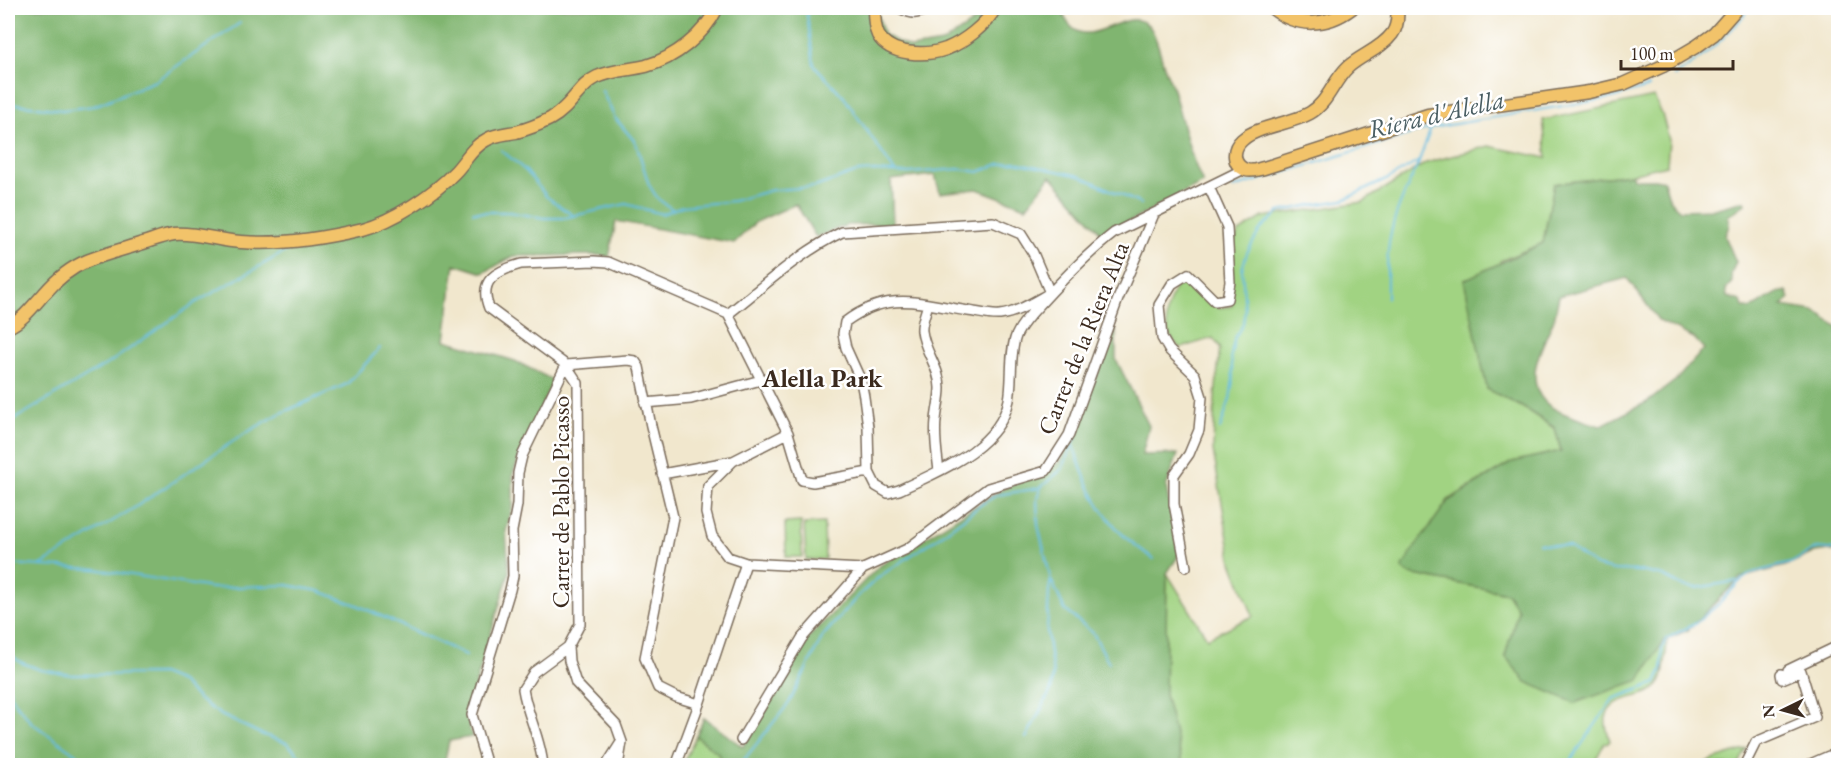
<svg xmlns="http://www.w3.org/2000/svg" width="1846" height="773" font-family="'EB Garamond',serif">
<rect width="100%" height="100%" fill="#fff"/>
<filter id="ink" filterUnits="userSpaceOnUse"><feTurbulence type="fractalNoise" baseFrequency=".0167" numOctaves="2"/><feDisplacementMap in="SourceGraphic" scale="12" xChannelSelector="R" yChannelSelector="G"/><feConvolveMatrix kernelMatrix="1 2 1 2 8 2 1 2 1" color-interpolation-filters="sRGB"/></filter>
<filter id="wash" filterUnits="userSpaceOnUse"><feTurbulence type="fractalNoise" baseFrequency=".008" numOctaves="4" result="noise"/><feDisplacementMap in="SourceGraphic" scale="24" xChannelSelector="R" yChannelSelector="G"/><feGaussianBlur stdDeviation="1.35" result="paint"/><feColorMatrix in="noise" values="0 0 0 0 0 0 0 0 0 0 0 0 0 0 0 0 0 1.4 0 .05"/><feComposite in="paint" operator="in"/></filter>
<g filter="url(#wash)">
<rect width="100%" height="100%" fill="#f1e7cd"/>
<!-- green -->
<path fill="#a1d382" stroke="#6e7e50" stroke-width="1.5" d="M1654,97L1662,114L1669,140L1667,165L1631,174L1554,184L1543,243L1500,261L1487,389L1522,407L1555,429L1561,451L1512,462L1448,500L1432,525L1410,574L1507,593L1518,610L1664,639L1668,638C1665,650 1666,675 1659,684C1646,702 1612,692 1606,718C1605,725 1608,735 1610,741L1604,744L1593,765H1183L1165,695L1167,573L1207,638L1253,616L1232,562L1213,450L1215,398L1220,347L1213,338L1180,348C1177,344 1172,340 1170,336C1162,319 1169,301 1176,286L1189,282L1218,308L1232,306L1231,247L1239,232L1263,217L1363,202L1426,163L1489,146L1547,158L1543,120Z
M801,522L802,557H786L785,523Z
M824,523L825,559L806,560L804,524Z
M696,736L718,753L723,765L682,766Z
M1747,749L1738,765H1702L1709,761Z"/>
<!-- forest -->
<path fill="#80b570" stroke="#5e7047" stroke-width="1.5" fill-rule="evenodd" d="M8,8H876L884,35L911,48L942,43L981,17L984,8H1061C1080,67 1124,0 1149,26C1157,35 1161,58 1165,69C1167,75 1170,80 1172,86C1182,118 1188,152 1203,183L1102,236L1097,228L1051,176L1026,207L977,189L940,193L935,175L891,180L893,224L847,225L816,237L796,204L756,222L734,243L616,221L609,257L599,255L514,256L483,273L455,264L445,340L515,361L553,380L513,473V505L506,531L509,573L466,716L472,737L449,741L444,765H8Z
M1631,174L1634,179H1655L1664,181L1670,201L1680,210L1714,209L1744,201L1745,204L1728,216L1729,226L1725,236L1736,262L1731,274L1732,282L1726,289L1727,297L1741,301L1743,307L1750,309L1777,293L1787,291L1790,299L1782,306L1814,311L1838,327V553L1829,550L1815,552L1785,566L1740,578L1688,630L1664,640L1640,680L1575,703L1526,682L1505,656L1518,610L1507,593L1409,574L1402,568L1415,547L1448,501L1512,462L1561,451L1555,428L1522,407L1487,389L1464,280L1543,243L1554,184ZM1627,278L1659,321L1694,338L1704,349L1676,380L1649,401L1600,426C1586,421 1555,413 1545,402C1522,378 1544,344 1554,319C1556,312 1557,304 1559,296Z
M1116,329V359L1149,426L1142,455L1178,454L1166,487L1179,555L1167,573L1165,695L1183,765H723L718,753L696,736L704,718L743,747L808,638L878,567L999,491L1060,462Z"/>
<g fill="none" stroke-linecap="round" stroke-linejoin="round">
<!-- stream -->
<path stroke="#64bce1" stroke-width="2" d="M806,8L814,65L844,97L895,172
M1674,76C1704,58 1728,36 1750,8
M602,91L615,118L636,143L649,185L658,199L672,209
M8,103L62,110L94,106L155,81L240,23
M501,150L526,171L547,197L573,215
M1233,188L1431,128L1611,98L1649,87
M473,212H509L544,218H564L626,204L662,214L682,206L733,201L772,190L815,187L857,172L874,171L909,173L959,169L979,172L999,164L1015,162L1080,176L1141,204
M1387,298C1387,277 1386,257 1390,237C1395,211 1408,186 1419,162
M8,423L112,361L195,303L288,250
M1220,429L1230,399L1233,379L1231,355L1235,337L1243,324L1245,310L1242,269L1247,253L1260,230L1279,212L1306,206L1343,200L1388,179L1419,161L1431,128
M1073,444C1084,479 1094,502 1118,530C1128,541 1142,550 1154,559
M1538,543L1569,547L1596,566L1614,570L1640,571L1663,576L1682,586L1696,588L1737,581
M8,564L95,569L212,588L287,585L319,591L357,605L466,655
M41,565L134,508L244,434L279,414L347,384L380,348
M1052,582L1065,610L1093,633L1109,663
M8,652L20,662L41,670L72,675L161,674L181,682L198,699L221,715L261,734L287,743L310,766
M8,686L13,700L32,723L93,766
M1026,738L1051,690L1053,674L1047,632L1049,590L1051,580L1038,525L1037,499L1040,489
M739,766L789,703L823,636L859,595L880,576L939,537L982,504L997,495L1040,488L1062,469L1076,437
M1567,766L1613,699L1656,683L1662,669V649L1666,639L1696,623L1720,603L1740,581L1752,573L1791,563L1817,548L1838,550"/>
</g>
</g>
<g filter="url(#ink)">
<g fill="none" stroke-linecap="round" stroke-linejoin="round">
<!-- minor casing -->
<g stroke="#7b6c5b" stroke-width="12">
<path id="minor" d="M899,8C913,15 916,15 930,8
M1050,293C1035,301 1017,313 1000,315C990,316 977,312 968,311C919,303 888,290 845,322L843,334L846,348L861,381L864,397L868,427L869,472L876,486L888,493L899,490C939,471 999,449 1009,400C1013,381 1009,354 1016,336C1022,322 1034,311 1044,300C1066,276 1088,253 1114,233L1244,169
M928,304C926,312 921,323 922,331C924,351 940,368 940,388C940,399 937,409 936,420C934,437 937,454 939,471
M728,314C764,286 800,252 842,232L993,222L1021,234L1033,253L1050,293
M728,314L788,433L802,480L813,482L869,472
M566,365L628,360L635,361L639,367L651,426L673,517L645,658L658,688L676,697L699,704
M645,403L691,399L761,380
M788,433L733,461L708,486L706,513L712,536L728,557L746,563L863,569L907,549L988,488L1046,471L1069,435L1118,299L1154,214
M662,474L733,461
M1186,567L1174,504V475L1189,454L1199,430L1202,397L1195,375L1169,350L1162,338L1159,305L1172,284L1188,274L1215,301L1227,299L1230,282L1227,227L1209,187
M1788,670L1838,646
M741,740L802,638L863,569
M487,766L472,715L510,590L513,576L512,531L517,505L518,473L522,456L566,365
M543,766C541,739 527,715 523,689L534,672L568,647
M606,766L620,744
M618,766L622,742L616,725L576,683L569,661L568,647L580,624L578,383L566,365L489,308C478,280 496,271 521,264L594,261L608,262L728,314
M676,766L699,704L746,563
M1744,766L1756,742L1815,717L1801,671L1782,679L1781,674
M1806,766L1829,756"/>
</g>
<!-- major casing -->
<g stroke="#7b6c5b" stroke-width="15">
<path id="major" d="M874,8C874,16 874,27 878,35C890,56 926,56 946,49C964,42 986,25 995,8
M1272,8C1297,28 1327,27 1352,8
M1397,8C1398,17 1398,26 1392,34C1381,49 1361,55 1348,67C1333,81 1328,103 1310,113C1291,124 1257,126 1242,140C1232,149 1232,165 1246,170C1252,172 1258,169 1264,168L1428,115L1589,92L1623,84L1663,66L1697,46L1714,34L1737,8
M8,327C23,320 33,306 44,294C56,280 70,268 87,261C105,254 124,249 143,243C153,240 163,236 174,234C196,232 219,241 241,242C279,245 325,238 363,229C393,221 433,195 455,172C465,162 472,147 486,140C495,134 506,134 516,132C528,129 540,124 550,119C571,108 579,85 597,77C612,70 630,70 646,66C675,58 704,35 717,8"/>
</g>
<!-- minor -->
<use href="#minor" stroke="#fff" stroke-width="9"/>
<!-- major -->
<use href="#major" stroke="#f2c36a" stroke-width="12"/>
</g>
</g>
<g text-anchor="middle" dominant-baseline="central" stroke-width="5" stroke-linejoin="round" paint-order="stroke">
<!-- street labels -->
<g font-size="24" fill="#3b2a1e" stroke="#fff">
<text transform="translate(1083 338) rotate(-68)">Carrer de la Riera Alta</text>
<text transform="translate(560 502) rotate(-90)">Carrer de Pablo Picasso</text>
</g>
<!-- water labels -->
<g font-size="26" font-style="italic" fill="#495d62" stroke="#fff">
<text transform="translate(1436 114) rotate(-13)">Riera d'Alella</text>
</g>
<!-- neighbourhood labels -->
<g font-size="26" font-weight="bold" fill="#3b2a1e" stroke="#fff">
<text x="822" y="378">Alella Park</text>
</g>
</g>
<!-- margin -->
<rect width="1846" height="773" fill="none" stroke="#fff" stroke-width="30"/>
<!-- north arrow -->
<g transform="translate(1783 710) rotate(265)" stroke="#ffffff" stroke-width="4.5" paint-order="stroke">
<path d="M0-4.5L10 22L0 15L-10 22Z" fill="#3b2a1e"/>
<text y="-9" font-size="16" font-weight="bold" text-anchor="middle" fill="#3b2a1e">N</text>
</g>
<!-- scale -->
<path d="M1621 60v9h112v-9" fill="none" stroke="#3b2a1e" stroke-width="3"/>
<text x="1630" y="60" font-size="18" fill="#3b2a1e" stroke="#ffffff" stroke-width="4.5" paint-order="stroke">100 m</text>
</svg>
